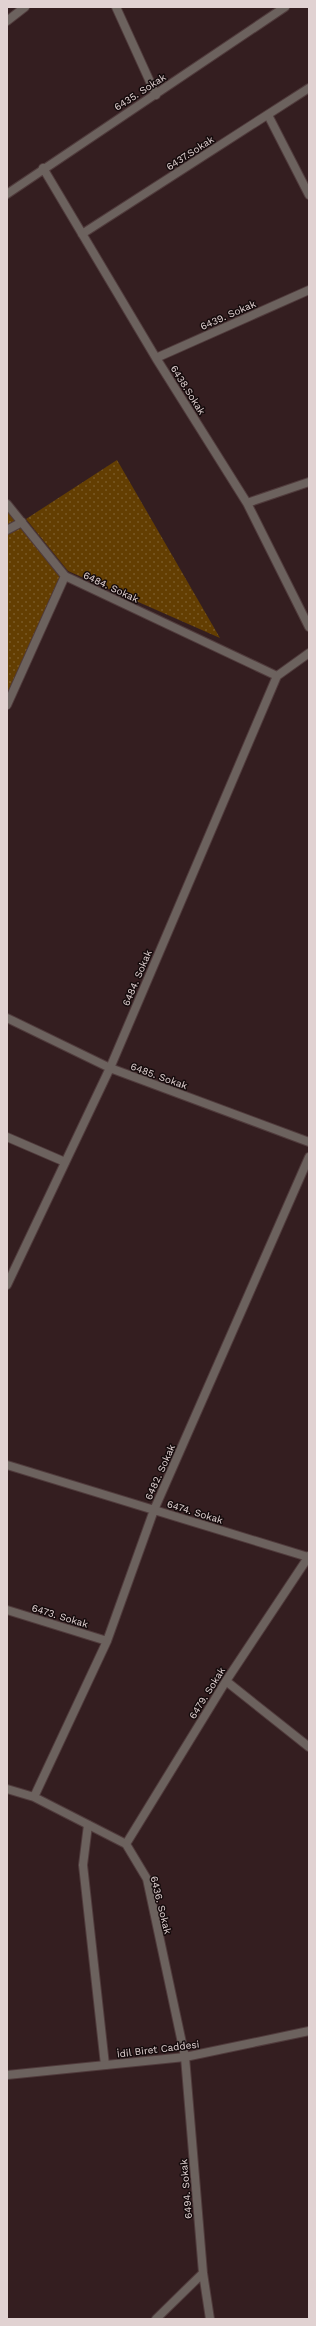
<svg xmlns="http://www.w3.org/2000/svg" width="316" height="2326" font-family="'Work Sans',sans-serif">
<defs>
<pattern id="park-dots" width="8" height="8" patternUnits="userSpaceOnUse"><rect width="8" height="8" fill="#633e02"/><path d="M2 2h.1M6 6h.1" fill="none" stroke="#795926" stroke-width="1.8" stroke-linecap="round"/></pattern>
</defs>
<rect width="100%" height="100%" fill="#341e20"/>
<!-- park -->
<path fill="url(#park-dots)" d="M117,460L220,638L68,571L26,519Z
M7,504L65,576L7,705Z"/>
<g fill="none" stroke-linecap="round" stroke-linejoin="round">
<!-- service casing -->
<g stroke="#503b3c" stroke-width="10">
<path id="service" d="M268,115L309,195
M7,1137L65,1162
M88,1825L83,1865L105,2065"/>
</g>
<!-- pedestrian casing -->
<g stroke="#503b3c" stroke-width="10">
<path id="pedestrian" d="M7,530L22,522"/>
</g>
<!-- minor casing -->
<g stroke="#503b3c" stroke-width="10">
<path id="minor" d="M116,7L156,95
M7,21L25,7
M43,168L156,358L247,503L309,627
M7,194L285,7
M82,234L309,88
M156,358L309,290
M247,503L309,482
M7,504L65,576
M7,705L65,576L277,676
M7,1018L110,1068L309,1142
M7,1285L110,1068L277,676L309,653
M7,1465L308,1557
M7,1610L107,1641
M226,1681L309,1747
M7,1789L34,1797L126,1844L147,1879L185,2057L203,2273L210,2319
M34,1797L107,1641L154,1510L309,1157
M126,1844L226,1681L309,1556
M156,2319L203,2273"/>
</g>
<!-- tertiary casing -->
<g stroke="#503b3c" stroke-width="10">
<path id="tertiary" d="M7,2075L185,2057L309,2031"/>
</g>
<!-- service -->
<use href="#service" stroke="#6c625e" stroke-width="8"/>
<!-- pedestrian -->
<use href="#pedestrian" stroke="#6c625e" stroke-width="8"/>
<!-- minor -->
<use href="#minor" stroke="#6c625e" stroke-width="8"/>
<!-- tertiary -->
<use href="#tertiary" stroke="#6c625e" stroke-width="8"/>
</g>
<g text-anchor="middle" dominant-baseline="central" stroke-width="3" stroke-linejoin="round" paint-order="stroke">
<!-- street labels -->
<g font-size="10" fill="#e1d2d2" stroke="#150b0c">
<text transform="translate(140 92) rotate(-33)">6435. Sokak</text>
<text transform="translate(190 153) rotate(-33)">6437.Sokak</text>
<text transform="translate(228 315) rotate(-24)">6439. Sokak</text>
<text transform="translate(188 390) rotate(58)">6438.Sokak</text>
<text transform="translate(111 587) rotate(25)">6484. Sokak</text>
<text transform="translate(137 978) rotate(-67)">6484. Sokak</text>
<text transform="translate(159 1076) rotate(20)">6485. Sokak</text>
<text transform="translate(160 1472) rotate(-66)">6482. Sokak</text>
<text transform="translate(195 1512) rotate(17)">6474. Sokak</text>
<text transform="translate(60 1616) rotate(17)">6473. Sokak</text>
<text transform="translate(207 1693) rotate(-58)">6479. Sokak</text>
<text transform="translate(161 1905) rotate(76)">6436. Sokak</text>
<text transform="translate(158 2049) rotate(-7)">İdil Biret Caddesi</text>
<text transform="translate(186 2189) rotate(-95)">6494. Sokak</text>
</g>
</g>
<!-- border -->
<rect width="316" height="2326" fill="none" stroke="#e1d2d2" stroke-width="16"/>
</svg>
